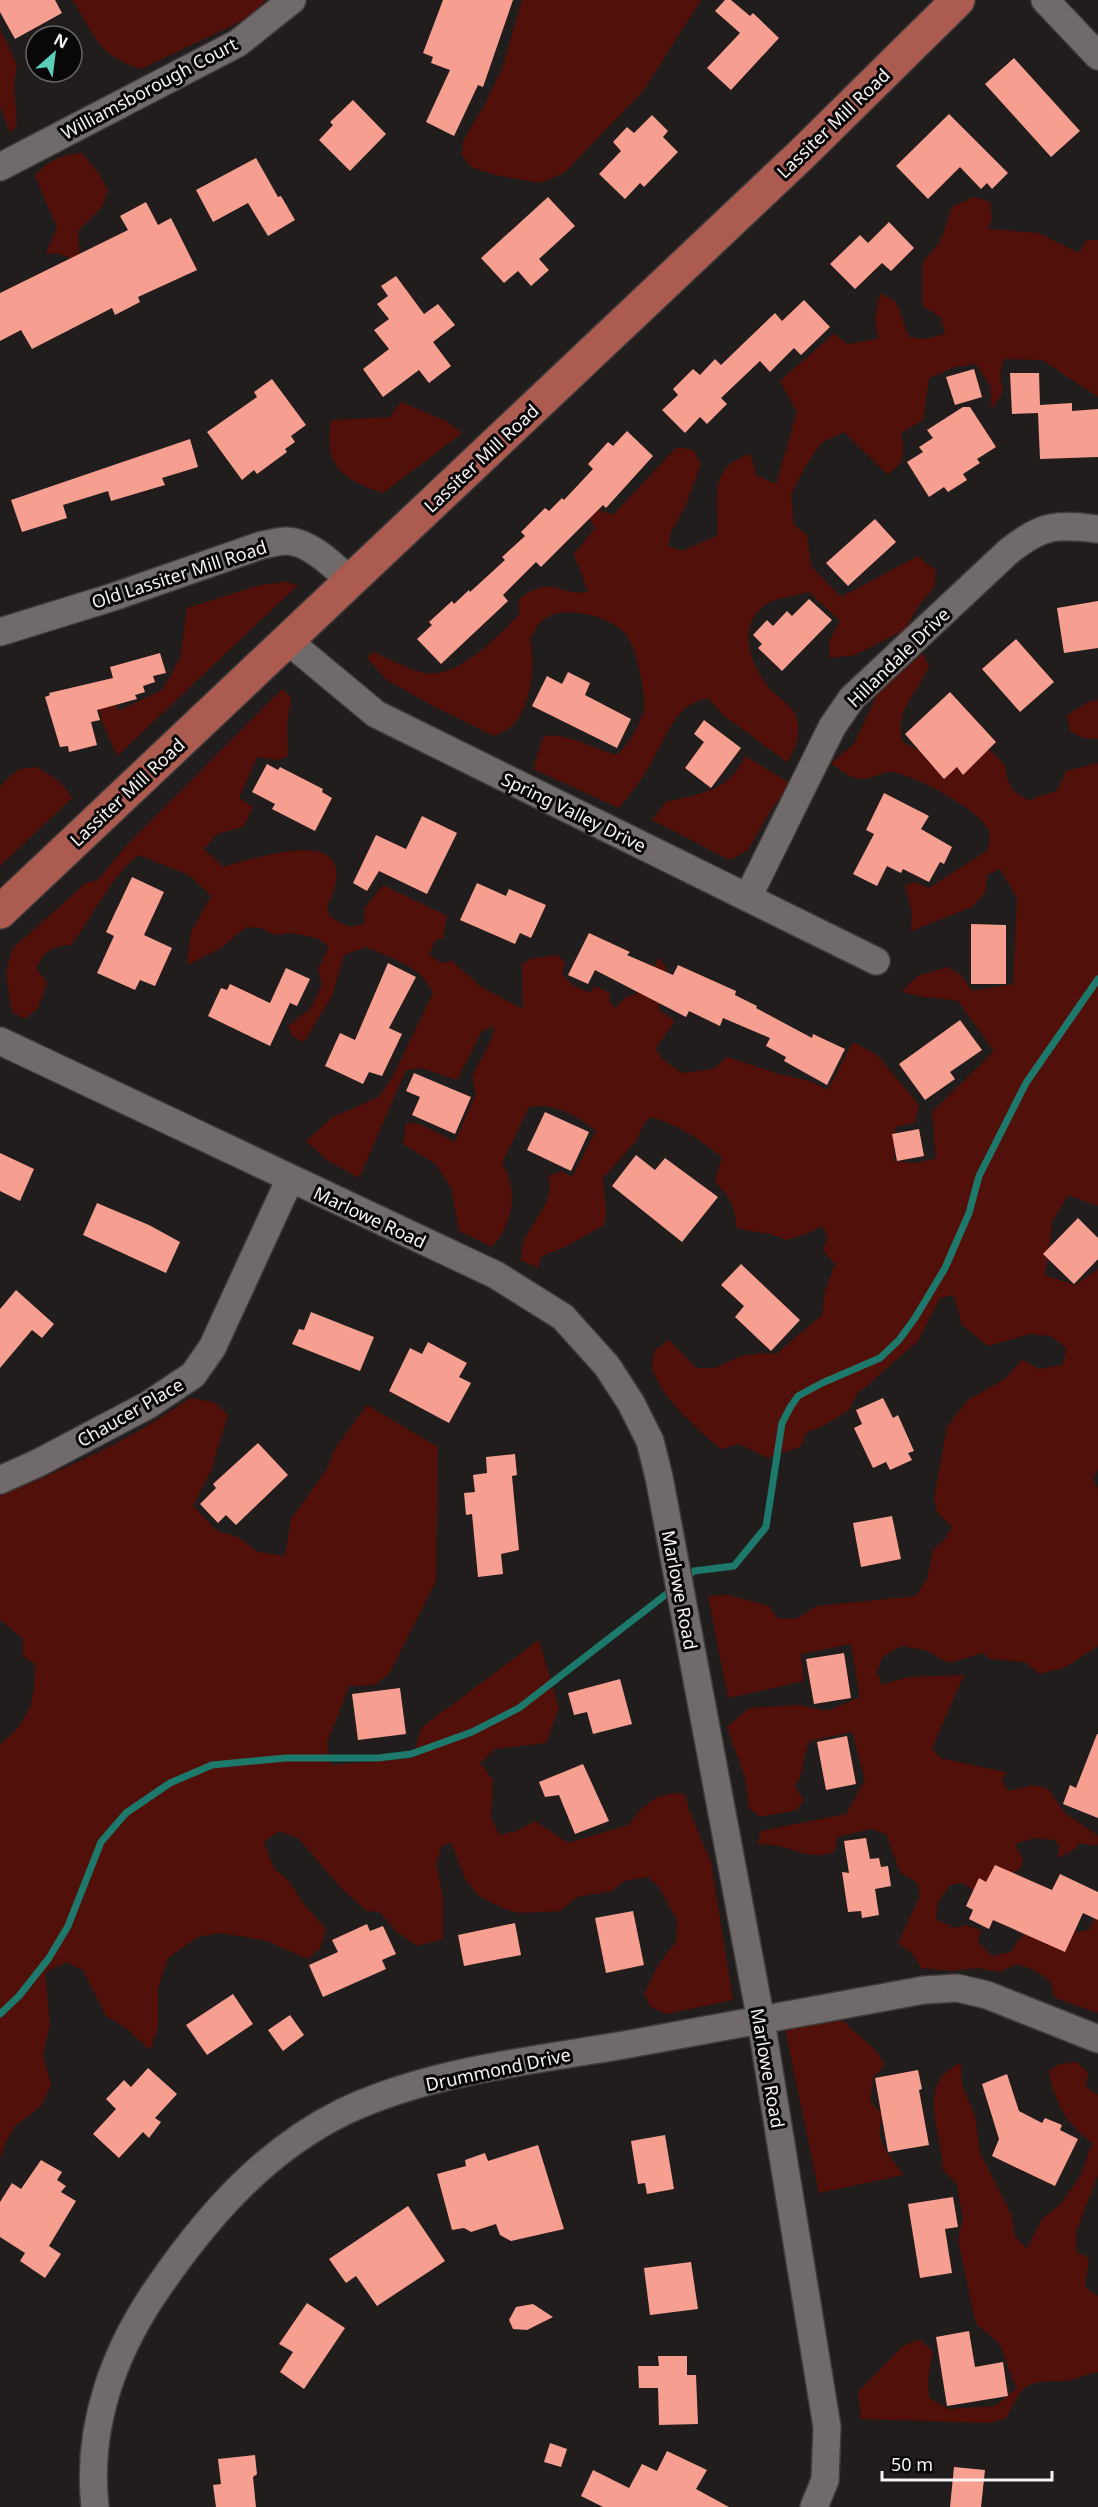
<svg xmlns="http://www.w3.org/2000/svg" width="1098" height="2507" font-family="'Noto Sans',sans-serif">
<rect width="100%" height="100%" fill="#211d1c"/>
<!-- green -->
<path fill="#511009" d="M72,0H266L252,16L141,69C94,53 97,36 72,0Z
M522,0H701L643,91L564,173L540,183L495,175L471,167L462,155L463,141L485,104L502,69Z
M0,29L17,64L14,85L17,125L10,133L0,106Z
M82,153L99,174L108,190L102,207L78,231L80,262L57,253L46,254L57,227L35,176C49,159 61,156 82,153Z
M974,197L990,202L992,219L988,229L1039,233L1079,253L1087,240H1098V397L1042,360L1004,359L1000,375L1003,392L991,410V387L976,364L955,367L929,378L923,420L901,433C905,453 905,464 887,474L844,432L821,443L805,467L791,495L794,525L807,535L811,566L841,597L918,556L936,571L934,587L917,608L906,629L855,655L830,658L829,642L840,621L809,592C796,596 775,598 765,605C737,627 749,660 766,684C773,695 789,702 795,714C802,727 797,750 787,762L723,715L708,698C672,704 665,743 647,770C639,783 629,795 619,808L533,769L544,736C568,733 592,748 616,755C628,746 641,724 644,709C646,692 636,646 625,633C608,616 565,604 544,619C538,623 534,632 530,638C535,665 533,700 514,724C510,729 500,733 494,736L433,706L387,680L367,658L373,652C389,658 408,670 425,673C458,679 498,636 519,615V599C556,574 553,596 588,592L574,554L595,528L579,503L613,515L677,447L693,450L701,464L685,507L671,532L668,546L682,551L717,536C720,514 710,481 729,465C735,460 744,457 750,453L756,475L776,484L797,412L780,381L834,334L847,344L878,339L875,319L880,293L896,302L909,337L924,339L945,334L941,318L923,306V262L940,242L952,207Z
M401,402L446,421L462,433L383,493C341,479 324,466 331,420L390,417Z
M285,582L298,585L117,756L102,722L94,684H113L118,711L162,690L180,659L187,608L260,585Z
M923,653L929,666C919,691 892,713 903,742L925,754L986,746L1005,765C1007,785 1011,792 1029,800L1057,791L1066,771L1098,763V1206L1068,1195L1053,1220L1045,1275L1075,1285L1098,1269V1469L1093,1479L1098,1489V1646L1066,1667L1040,1674L1025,1662L990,1659L983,1653L949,1663L925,1650L901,1646L882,1657L877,1672L882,1685L907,1677L964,1675L932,1748L940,1758L1006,1772L1002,1781L1008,1791L1034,1785L1048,1789L1065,1813L1098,1836V1844L1095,1846L1080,1843L1072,1851L1058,1858L1059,1845L1055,1840L1034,1838L1015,1844L1023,1860L1020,1869L1002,1877L977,1893L963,1883L950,1885L938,1902L936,1919L954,1928L966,1925L981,1930L978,1942L992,1956L1011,1952C1026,1924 1032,1933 1059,1933C1069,1933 1079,1931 1089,1930L1098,1911V2013L1055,1998L1051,1982L1036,1971L1017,1964L999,1972L978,1968L951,1971L921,1968L913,1954L898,1943L920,1896L917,1883L900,1872L886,1834L871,1829L837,1837L835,1851C810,1865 784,1840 757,1845L761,1831L846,1814L865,1780L852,1732L809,1741C802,1759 805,1771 795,1786L803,1800L797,1810L760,1817L749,1808L746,1781L727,1727L749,1708L799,1705L827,1711L860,1697L851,1644L801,1654L804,1681L728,1698L708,1596L728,1595L769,1606L777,1618L796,1619L817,1606L916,1596L927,1579L933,1550L945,1539L952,1527L937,1512L934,1498L947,1427L968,1400L1005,1379L1022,1360L1039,1369L1062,1365L1067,1349L1051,1336L1030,1334L988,1346L962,1325L954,1295L940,1298L918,1341L857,1394L849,1410L823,1426L807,1432L800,1447L768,1458L739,1444L721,1449C701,1433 652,1389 652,1364C652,1359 654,1354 655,1350L669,1340L696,1368H715L741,1356L762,1353L776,1354L822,1315L825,1292L835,1264L823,1250L828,1237L822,1226L809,1233L786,1240C769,1231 754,1234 736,1227C736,1208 729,1195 715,1182L722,1157C700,1139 677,1124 650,1117L643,1125L637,1140L603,1178L606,1211L604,1225L567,1246L542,1256L537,1268L521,1260C522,1254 522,1246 524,1241C533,1219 556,1201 548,1176L562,1171L572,1177L596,1131C579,1116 552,1102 529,1107L502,1163C519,1190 513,1223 492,1247L459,1231L451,1188L436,1164L403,1144L406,1123L420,1124L455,1142L476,1094L472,1077L492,1038L494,1026L482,1031L457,1080L421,1068L406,1070L359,1178L327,1160L306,1141L333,1117L379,1097L392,1078L433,993C423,967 390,957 366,947L344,955L332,996L304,1042L292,1036L288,1026L311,1008L322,985L318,969L329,947L317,938L291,933L275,935L261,928L246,927L221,948L187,965L191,932L211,896L189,875L138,855C109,879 94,915 71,945C51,946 44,951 36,969L47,982L38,1008L25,1019L12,1012L6,974L12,949L87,882L97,881L127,845L282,689L291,697L287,725L288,756L277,760L257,757L239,798L253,807L243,827L217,834L204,849L223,867C265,855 368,821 327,907L330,917L349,927L364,924L365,907L383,885L447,916L443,938L435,941L429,955L441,963L452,961L481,987L523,1009L522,965L530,959L558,955L565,963L562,974L574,986L590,993L595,986L610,993L609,1001L615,1008L626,997L636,994L659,958L666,967L658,1009L675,1021L656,1048L661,1058L682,1073L713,1069L727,1057L779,1074L810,1081L828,1090L853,1042L877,1055L919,1105L914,1123L895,1127L894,1161L916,1163L936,1158L932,1112L994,1051L958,1001C939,997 920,999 902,991L918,976L947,967L961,975L972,991L1013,984L1017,898L1000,869L987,875L985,893L972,907L911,931L912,912L905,886L914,882L929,888L988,850C989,845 990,837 989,832C985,812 912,773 890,772C884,772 878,776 872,777C855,783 844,773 831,763L854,744L880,689Z
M1098,700V739L1083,738L1070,731L1067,715L1090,701Z
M745,756L793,785L773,806L748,850L730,860L652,820L666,802C699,794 731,791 745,756Z
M37,767L60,782L72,798L0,866V786L19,769Z
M190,1398L214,1402L228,1415L211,1471L193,1506L217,1531L238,1537L258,1552L285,1556L291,1519L327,1469L334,1450L367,1405L438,1447L436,1581L389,1674L375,1685L349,1686L327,1743L331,1765L412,1758L422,1727L539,1640L559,1708L546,1743L495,1749L480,1763L493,1780L491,1817L499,1835L517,1831L535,1821L568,1843L628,1825L643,1807L658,1797L675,1793L685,1794L689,1810L711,1862L733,2000L666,2014L651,2007L644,1994L659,1964L676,1942L677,1920L659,1887L648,1877L624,1881L612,1891L577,1897L560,1911L519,1913L504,1909L479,1896L465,1879L451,1842L441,1847L436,1864L443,1897V1939L417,1946L396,1931L380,1912L367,1911L342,1889L298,1838L279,1831L264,1842L274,1868L288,1880L306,1907L326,1929L320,1949L308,1959L264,1940L219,1933L198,1937L168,1958L158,1988V2028L150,2050L126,2028L106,2016L83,1970L66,1962L45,1972L50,2024L43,2055L51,2085L41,2106L15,2126L5,2143L0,2159V1745C32,1717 34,1704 35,1664L23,1656V1639L0,1620V1494C21,1488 40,1479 60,1470C108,1449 147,1428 190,1398Z
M817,2016L845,2022C856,2037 880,2047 884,2066L873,2078L870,2101L882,2114C875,2150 887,2147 903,2175L819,2193L785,2028Z
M1076,2062L1088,2072L1086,2087L1098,2095V2175L1076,2232V2251L1089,2258L1085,2287L1098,2296V2372C1086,2374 1073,2381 1062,2381C1022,2382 1025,2383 1006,2418L989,2423L861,2419L858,2392L903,2346L920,2339L933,2352L928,2378L929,2398L948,2409L995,2406L1016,2389L1000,2344L976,2324L958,2240L963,2218L957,2184L943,2170C943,2132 913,2084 961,2063L962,2085L975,2115L980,2153L1011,2214L1015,2237L1027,2249L1042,2219L1060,2205L1081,2175L1092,2143C1065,2121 1055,2105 1049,2071L1059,2064Z"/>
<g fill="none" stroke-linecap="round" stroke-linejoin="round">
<!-- stream -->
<path stroke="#1d796b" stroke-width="7" d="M684,1580L694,1571L734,1566L766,1527L782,1423L791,1406L798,1396L822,1383L880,1358L899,1340L915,1318L945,1268L969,1213L979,1176L1026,1083L1098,979
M0,2014L19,1996L49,1958L68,1926L101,1842L126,1813L170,1783L212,1765L286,1758H378L411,1754L472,1732L519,1708L673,1589"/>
</g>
<!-- building -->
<path fill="#f69e90" d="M0,0H55L62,13L15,39L0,12Z
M443,0H513L483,87L478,85L454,136L426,122L450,70L431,63L433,57L423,53Z
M725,0H731L750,16L753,13L779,38L731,90L707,68L740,33L715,11Z
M1014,58L1080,131L1051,157L985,84Z
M353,100L386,134L350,171L319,140L333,125L330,122Z
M949,114L1008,173L992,189L987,183L981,189L960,167L928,199L896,166Z
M652,115L668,131L663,137L678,152L644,187L640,183L625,199L599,174L621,151L613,142L627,127L634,133Z
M256,158L278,197L281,196L295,220L268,236L248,203L213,222L196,190Z
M548,197L575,226L539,259L549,270L531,286L518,271L504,283L481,258Z
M146,202L158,225L171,218L197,270L138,297L140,302L115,315L112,308L32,349L21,330L0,341V293L128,230L120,216Z
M889,222L914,248L891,271L882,263L855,289L830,264L860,235L868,243Z
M396,276L424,314L438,304L455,325L433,342L451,366L429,383L419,370L383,397L363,369L389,349L374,330L389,319L377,304L388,296L381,286Z
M804,300L830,327L801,355L794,348L770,372L760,361L721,398L727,404L707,424L700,417L685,433L662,410L678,395L673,389L693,369L700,375L715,359L721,365L775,313L782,321Z
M974,369L982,397L955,405L946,377Z
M1010,373H1039L1040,405L1072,403V411L1098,409V457L1040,459L1038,413L1012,414Z
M272,379L306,425L291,436L295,442L285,449L287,452L257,474L254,470L242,480L207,432L257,397L254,392Z
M963,407H970L996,447L977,459L980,463L963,474L967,480L948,492L944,487L929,497L907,462L923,452L919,447L933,438L927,430Z
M627,431L653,456L606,508L603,505L541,567L536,562L503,595L508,601L441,664L417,639L432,625L429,622L452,601L454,604L469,590L470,592L505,560L502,557L525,536L521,532L545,508L549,511L562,498L564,500L593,469L588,464L608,442L613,446Z
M190,439L198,467L162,478L165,485L111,501L108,491L63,505L67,518L22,532L11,500Z
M875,519L896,542L848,586L826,563Z
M809,599L832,620L782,671L758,648L762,644L753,635L767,620L773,626L787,611L792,616Z
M1098,601V648L1064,653L1057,608Z
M1016,639L1054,682L1020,712L982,669Z
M160,653L166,673L153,676L155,682L143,686L145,692L135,695L137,699L97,710L100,720L91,722L97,745L69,752L68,746L60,747L45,697L50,695L49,693L113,678L110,667Z
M568,672L590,683L585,695L631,719L617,748L532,706L547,676L562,684Z
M950,692L996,742L963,775L957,767L944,779L905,734Z
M704,720L741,748L711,788L685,768L704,742L694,734Z
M267,764L278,770L280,767L323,789L322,792L332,798L315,831L272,809L275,804L252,792Z
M884,793L929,816L921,829L952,847L944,864L940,862L929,882L903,869L901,873L887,866L877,886L853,874L874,834L866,830Z
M422,816L457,833L427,894L379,871L367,891L353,883L376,835L406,849Z
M132,877L164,892L144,935L172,948L155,986L140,980L135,990L97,973L114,936L106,932Z
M477,883L506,896L509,889L546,905L531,938L520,933L515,944L460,920Z
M971,924L1006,925V984H971Z
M589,933L630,952L627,955L673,975L678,965L736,991L735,995L757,1006L756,1008L812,1038L813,1034L845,1049L827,1085L784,1061L786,1057L766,1046L770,1038L723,1018L720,1026L689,1011L686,1017L595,970L588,984L568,975Z
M388,963L416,977L389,1028L402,1034L382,1076L369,1072L363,1084L325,1066L340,1033L355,1040Z
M286,968L310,979L297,1006L290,1003L270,1046L208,1016L221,988L227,990L230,984L270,1003Z
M960,1020L982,1050L950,1072L955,1079L925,1100L899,1064Z
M414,1073L471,1097L455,1134L412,1115L420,1097L406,1091Z
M545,1112L589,1132L571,1171L527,1150Z
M919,1129L924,1156L897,1161L892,1134Z
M0,1153L34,1169L20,1201L0,1191Z
M636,1155L655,1170L665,1158L718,1197L682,1242L612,1186Z
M97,1203L149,1225L180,1242L166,1273L83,1235Z
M1078,1218L1098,1238V1259L1074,1284L1043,1254Z
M741,1264L800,1320L771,1351L735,1317L744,1306L721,1285Z
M16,1290L54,1324L42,1338L32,1330L0,1368V1309Z
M311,1312L374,1337L360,1371L292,1344L299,1329L304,1330Z
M428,1342L467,1363L459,1377L471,1383L449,1423L389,1391L410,1348L422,1354Z
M883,1398L893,1418L898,1415L914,1451L908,1453L912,1460L890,1470L886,1462L873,1468L854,1428L862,1424L856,1410Z
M258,1443L288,1475L236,1525L226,1515L218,1523L200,1504L216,1488L213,1484Z
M515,1454L517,1475L512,1476L519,1550L501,1554L503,1574L478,1577L472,1514L466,1515L464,1493L475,1492L473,1475L487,1473L486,1457Z
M892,1516L901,1559L861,1567L853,1523Z
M844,1653L851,1698L814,1704L806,1659Z
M620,1679L632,1724L593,1734L587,1712L574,1715L568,1693Z
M400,1688L406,1734L358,1740L352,1694Z
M1097,1734H1098V1818L1063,1804L1070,1785L1076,1788Z
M847,1736L856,1784L826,1790L817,1742Z
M583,1764L609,1821L575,1834L559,1795L545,1797L539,1782Z
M866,1838L870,1859L879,1858L881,1867L888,1866L891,1886L875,1889L879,1915L862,1918L861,1911L848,1912L842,1872L849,1873L844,1841Z
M995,1865L1052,1890L1060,1874L1098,1892V1920L1083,1913L1065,1952L993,1920L989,1929L969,1919L973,1910L966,1906L979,1878L986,1882Z
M633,1911L644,1965L606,1973L595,1918Z
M515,1923L521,1955L464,1966L458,1935Z
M367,1924L370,1931L383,1926L396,1954L382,1960L386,1969L323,1997L309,1965L338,1952L332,1940Z
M233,1994L253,2024L207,2055L186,2025Z
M290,2015L304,2035L283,2051L268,2030Z
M148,2068L177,2094L155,2118L161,2122L149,2138L143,2132L119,2158L93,2134L116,2109L106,2099L124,2080L131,2087Z
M918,2070L922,2089L919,2090L929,2145L888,2152L875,2078Z
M1007,2074L1019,2111L1042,2123L1045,2118L1062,2125L1060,2130L1078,2139L1055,2186L992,2156L999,2139L982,2084Z
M665,2135L674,2189L647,2194L645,2183L638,2184L631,2141Z
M538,2145L564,2229L511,2241L500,2235L496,2224L471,2232L464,2228L452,2230L437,2174L466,2166L465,2160L485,2153L488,2161Z
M41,2160L62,2172L57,2180L66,2186L61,2192L76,2201L49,2246L61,2254L45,2278L20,2261L25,2253L0,2237V2202L12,2183L21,2189Z
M953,2197L958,2227L945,2229L952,2273L920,2278L908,2204Z
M408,2206L445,2261L377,2306L356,2276L346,2283L329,2259Z
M691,2262L698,2309L650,2315L644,2268Z
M307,2303L345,2328L304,2389L280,2372L293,2352L279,2344Z
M533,2304L553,2317L527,2330L513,2329L509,2320L516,2307Z
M969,2331L975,2367L1003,2362L1008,2396L947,2406L936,2337Z
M658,2356H687V2375H696L698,2424L659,2425L658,2388H639L638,2366H659Z
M550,2443L567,2449L561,2467L544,2462Z
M667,2451L707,2470L696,2489L729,2507H603L581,2496L593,2470L629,2488L642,2464L657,2471Z
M255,2455L257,2474L253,2477L256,2507H216L213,2485L221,2484L218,2459Z
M954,2467L985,2470L981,2507H950Z"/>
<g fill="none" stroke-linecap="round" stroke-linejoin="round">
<!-- minor casing -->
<g stroke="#3f3b3a" stroke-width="30">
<path id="minor" d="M1045,0L1098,56
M0,167L238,43L292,0
M0,632L113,597L262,545C269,544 278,541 286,541C309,541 334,566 350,581
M287,640L376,714L876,961
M748,897L832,727L852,698L1009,551C1043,524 1056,524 1098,529
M0,1041L496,1275L563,1317L607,1366L631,1403L650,1441L659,1477L761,2021L827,2427L825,2480L814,2507
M0,1480L38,1463L148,1405L193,1375L212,1348L290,1179
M95,2507C86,2425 115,2348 162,2282C210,2213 266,2150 343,2112C430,2071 530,2061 624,2045C724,2027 824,2008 924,1990L957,1988L987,1995L1098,2039"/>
</g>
<!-- major casing -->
<g stroke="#3f3b3a" stroke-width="36">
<path id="major" d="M0,912L803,153L958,0"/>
</g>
<!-- minor -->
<use href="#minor" stroke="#706b6a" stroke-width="27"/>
<!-- major -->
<use href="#major" stroke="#ac5b51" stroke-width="33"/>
</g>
<g text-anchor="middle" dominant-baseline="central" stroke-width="6" stroke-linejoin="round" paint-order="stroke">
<!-- street labels -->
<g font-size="18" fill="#f6f3f2" stroke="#090707">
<text transform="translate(149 88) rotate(-28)">Williamsborough Court</text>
<text transform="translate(833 123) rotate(-44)">Lassiter Mill Road</text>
<text transform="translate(481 458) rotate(-43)">Lassiter Mill Road</text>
<text transform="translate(179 574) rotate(-18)">Old Lassiter Mill Road</text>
<text transform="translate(898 657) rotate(-44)">Hillandale Drive</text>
<text transform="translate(127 792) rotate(-43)">Lassiter Mill Road</text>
<text transform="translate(574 812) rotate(26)">Spring Valley Drive</text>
<text transform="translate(370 1217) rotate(25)">Marlowe Road</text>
<text transform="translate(130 1412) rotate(-30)">Chaucer Place</text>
<text transform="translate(680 1590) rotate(79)">Marlowe Road</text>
<text transform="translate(768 2068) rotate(80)">Marlowe Road</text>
<text transform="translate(498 2069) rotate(-12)">Drummond Drive</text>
</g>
</g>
<!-- north arrow -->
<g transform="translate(54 54) rotate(28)"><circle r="28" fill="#090707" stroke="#686565" stroke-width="1.5"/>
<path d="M0-4.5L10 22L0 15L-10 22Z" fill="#5cceba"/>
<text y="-9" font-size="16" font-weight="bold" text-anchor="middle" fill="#f6f3f2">N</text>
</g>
<!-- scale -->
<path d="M882 2471v9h170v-9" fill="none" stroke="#f6f3f2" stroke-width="3"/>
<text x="891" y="2471" font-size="18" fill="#f6f3f2" stroke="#090707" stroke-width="4.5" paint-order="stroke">50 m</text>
</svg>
